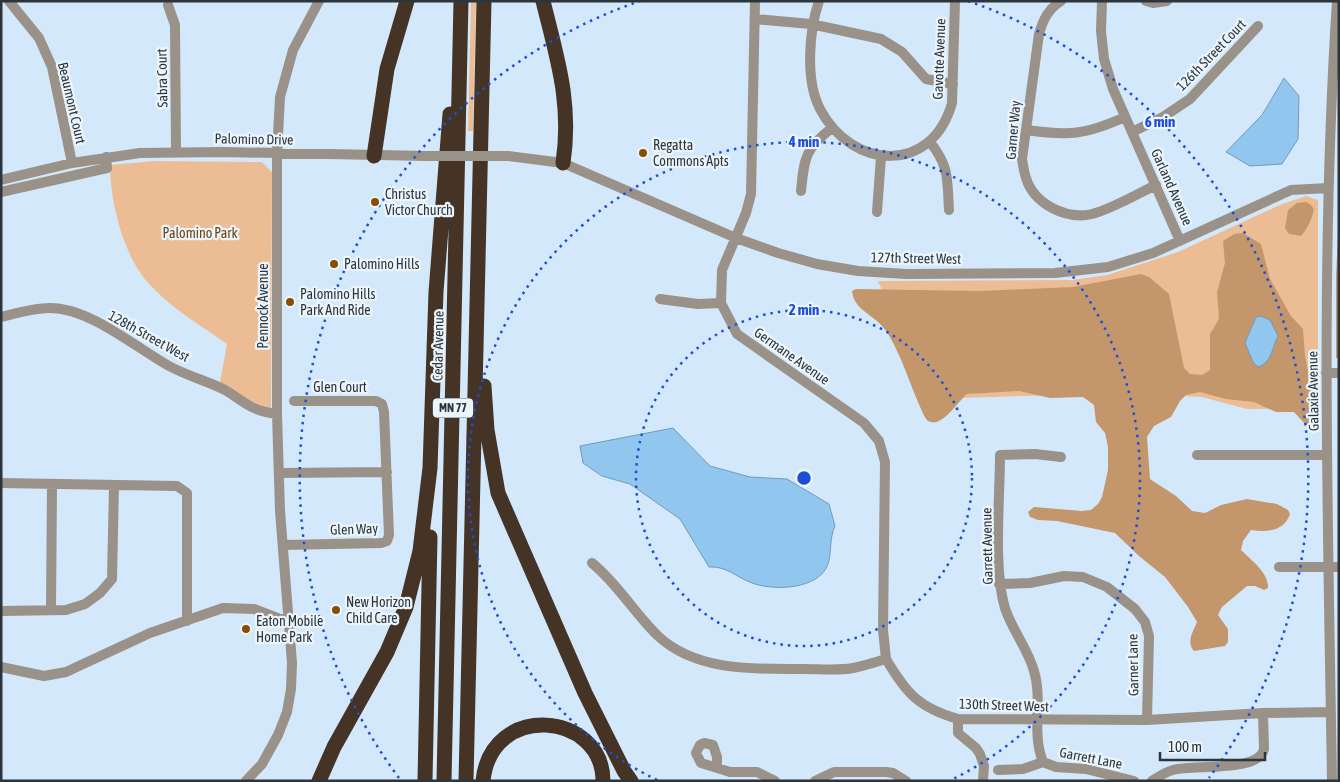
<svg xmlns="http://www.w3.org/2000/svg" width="1340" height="782" font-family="'Asap Condensed',sans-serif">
<rect width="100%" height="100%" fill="#d3e9fb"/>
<!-- green -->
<path fill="#ecbd94" d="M471,1H476L473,131H468Z
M155,161L262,162L272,172L271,408L253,404L220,382L227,344C202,326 172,309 151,286C124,259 110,203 110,165Z
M1306,196L1318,200V408L1247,409L1202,397L1124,393L958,398L933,410L878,281L1072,280L1107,275L1178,252L1282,204Z"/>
<!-- forest -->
<path fill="#c4966c" d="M1306,202L1310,204L1314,209C1312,219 1308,228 1301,236L1289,234L1285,228L1288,210L1297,203Z
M1339,213V358H1336V276Z
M1243,233L1261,244L1270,279L1291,316L1303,329L1305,356L1311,386V425L1307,426L1294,412H1276L1254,402L1226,399L1200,392L1186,395L1180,401L1171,417L1154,426L1147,437L1150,479L1176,496L1192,511L1205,513L1221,505L1247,499L1277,504L1288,510L1290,514C1284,532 1266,532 1251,530L1243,541L1241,550C1251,560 1269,573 1268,588L1264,590L1255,586H1247L1222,607L1218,615L1228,629V642L1225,646L1194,651C1186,642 1193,632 1197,622L1188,607L1165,577L1139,556L1115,533L1057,521L1038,520L1030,517L1028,512L1034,507L1082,511L1091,510L1098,504L1102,497L1108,470V447L1105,433L1096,422L1094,405L1083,397L1050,398L1019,391L967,394C958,401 942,429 928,421C922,417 904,364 897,351C893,342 888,332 881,325C870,313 854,309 852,291L856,289L979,291L1073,287L1141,274L1149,277L1169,294L1184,368L1190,374L1202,375L1210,370V334L1219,319L1217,292L1225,263L1223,241L1234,234Z"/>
<!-- water -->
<path fill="#91c6ee" stroke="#739ab9" d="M1284,78L1299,96L1298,139L1282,164L1250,166L1226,152L1262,115Z
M1260,316L1270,320L1278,336C1272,347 1272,363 1258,367L1253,362L1245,343L1256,317Z
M673,428L710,466L750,477L787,479L829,504L835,526C829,539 832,551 828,564C819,590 773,591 752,583C736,577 727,566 709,567L680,519L630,484L602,476L583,463L580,446Z"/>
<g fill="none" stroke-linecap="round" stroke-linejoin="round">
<!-- minor -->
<path stroke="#9a9189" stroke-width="10" d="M9,1L39,38L52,67L72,163
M755,1L751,194L746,213L722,270L721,303L737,334L864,423L879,441L885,462L883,630L886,659
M819,1C809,31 805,80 820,109C852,170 932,175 952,103L955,1
M1061,1C1048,9 1043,20 1039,34L1022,159C1023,165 1024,172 1026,178C1034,204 1066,220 1092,214C1112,209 1137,194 1156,185
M1102,1L1101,31L1104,59L1113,89L1180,241
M1146,1L1153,3L1167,1
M168,5L175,25L176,152
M755,19L811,24L881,39L902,52L926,79L953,84
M1026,130C1069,136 1085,135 1125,117
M1132,132L1163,117L1190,99L1258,26
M930,142C950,167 947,180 949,210
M508,156L563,163L736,238L778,253L817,264L858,271L906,274L1055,273L1108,267L1153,253L1291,190L1328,188
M1,180L72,163L140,153L223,152L427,156
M801,191C804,159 805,148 832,128
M1,192L107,168L106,157
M877,212L881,157
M660,299L698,304L721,303
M1,317C17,313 34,308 50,308C90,308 135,347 169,366C187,376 208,381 225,390C247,403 249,410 277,414
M1326,373H1339
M1197,455H1327
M279,473L387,472
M1,483L177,486L187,493V621
M283,545L381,543L387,541L389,535L384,412L382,404L376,401H294
M592,563C618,584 634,613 658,636C697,672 755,669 804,669C820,669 838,671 853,668C864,666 875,662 886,659C906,693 919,708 958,719L1147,720L1263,713L1331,712
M1279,567H1339
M999,584L1030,583L1064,576L1083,577L1107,587L1135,609L1145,622L1149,636L1147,720
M51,610L52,484
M1,611L66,610L85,604L100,593L112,579L114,485
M1,667L44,676L66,672L150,633L223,608L254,609L280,619H289
M958,719V733L976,748L980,754L984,766L983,781
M1043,762C1031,732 1043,700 1034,671C1028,649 1012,630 1005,608C993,568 1000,499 1000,455L1035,454L1061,457
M1043,762L1056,767L1086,769L1134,781
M717,768V757L713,745L704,743L700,745L696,753L701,763L730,772H757L775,781
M998,770L1023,769L1043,762
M246,781L262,764L278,735L287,712L291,689L292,663L280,511L277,414V154L280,97L293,50L319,1
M815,781L834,772H886L893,773L906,781
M1152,781C1158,777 1165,772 1173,770C1192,764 1259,773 1264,749L1263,713
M1332,781C1328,521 1320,261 1337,1"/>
<!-- highway -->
<path stroke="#453425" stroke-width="15" d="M543,1C557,58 572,103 563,163
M374,156L387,69L407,1
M484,386L487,430L498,493L585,693L624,771L631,781
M319,781L334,747L387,652L406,607L420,551L430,468L436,292L450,114
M425,781L430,537
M444,781L461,1
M466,781L484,1
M483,781C491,701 603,712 603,781"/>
<!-- minor-bridge -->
<path stroke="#9a9189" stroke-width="10" d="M427,156H508"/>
</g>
<!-- distance rings -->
<g fill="none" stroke="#1d4ed8" stroke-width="2.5" stroke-dasharray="2.5 5">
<circle cx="804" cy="478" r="168"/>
<path d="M657 780A336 336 0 1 1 951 780"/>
<path d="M399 778A504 504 0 0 1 640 1M968 1A504 504 0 0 1 1209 778"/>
</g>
<!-- markers -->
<g fill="#874e03" stroke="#ecf5fc" stroke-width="2">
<circle cx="643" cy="153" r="5"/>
<circle cx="375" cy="202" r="5"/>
<circle cx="334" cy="264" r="5"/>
<circle cx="290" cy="302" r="5"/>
<circle cx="336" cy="610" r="5"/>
<circle cx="246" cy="629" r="5"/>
</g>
<g text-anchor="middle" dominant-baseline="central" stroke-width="4.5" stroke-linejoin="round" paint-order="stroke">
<!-- shield labels -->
<rect fill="#ecf5fc" stroke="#666f76" stroke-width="1" x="433" y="398.5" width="40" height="19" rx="4"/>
<g font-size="12" font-weight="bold" fill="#2c353c">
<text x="453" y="408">MN 77</text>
</g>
<!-- street labels -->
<g font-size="14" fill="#2c353c" stroke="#ecf5fc">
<text transform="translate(1211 55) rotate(-46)">126th Street Court</text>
<text transform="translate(939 59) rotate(-88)">Gavotte Avenue</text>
<text transform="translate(162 78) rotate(-91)">Sabra Court</text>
<text transform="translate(72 103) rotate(77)">Beaumont Court</text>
<text transform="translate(1013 130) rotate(-85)">Garner Way</text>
<text transform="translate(254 139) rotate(1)">Palomino Drive</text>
<text transform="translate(1172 187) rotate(66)">Garland Avenue</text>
<text transform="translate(916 258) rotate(1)">127th Street West</text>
<text transform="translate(263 306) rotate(-90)">Pennock Avenue</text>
<text transform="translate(149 336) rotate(29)">128th Street West</text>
<text transform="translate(438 346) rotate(-89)">Cedar Avenue</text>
<text transform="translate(792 356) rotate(35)">Germane Avenue</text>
<text x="340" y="387">Glen Court</text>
<text transform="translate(1313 391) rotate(-91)">Galaxie Avenue</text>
<text transform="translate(354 529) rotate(-2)">Glen Way</text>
<text transform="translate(987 546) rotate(-91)">Garrett Avenue</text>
<text transform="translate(1133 665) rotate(-91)">Garner Lane</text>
<text transform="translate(1004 705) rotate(2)">130th Street West</text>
<text transform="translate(1091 758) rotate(11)">Garrett Lane</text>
</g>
<!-- poi labels -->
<g font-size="14" fill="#2c353c" stroke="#ecf5fc" text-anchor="start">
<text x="653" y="145">Regatta<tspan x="653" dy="16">Commons Apts</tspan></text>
<text x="385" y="194">Christus<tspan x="385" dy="16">Victor Church</tspan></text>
<text x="344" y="264">Palomino Hills</text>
<text x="300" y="294">Palomino Hills<tspan x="300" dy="16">Park And Ride</tspan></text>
<text x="346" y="602">New Horizon<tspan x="346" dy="16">Child Care</tspan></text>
<text x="256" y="621">Eaton Mobile<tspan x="256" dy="16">Home Park</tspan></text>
</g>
<!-- park labels -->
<g font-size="14" fill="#6f4211" stroke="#ecf5fc">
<text x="200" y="233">Palomino Park</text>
</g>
</g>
<circle cx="804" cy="478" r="8" fill="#1d4ed8" stroke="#ecf5fc" stroke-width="2.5"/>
<g font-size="15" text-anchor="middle" font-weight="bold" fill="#1d4ed8" stroke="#ecf5fc" stroke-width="4.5" stroke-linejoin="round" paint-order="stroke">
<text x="1160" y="127">6 min</text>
<text x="804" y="147">4 min</text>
<text x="804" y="315">2 min</text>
</g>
<!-- border -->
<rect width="1340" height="782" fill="none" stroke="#2c353c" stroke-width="5"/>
<!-- scale -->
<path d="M1160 752v8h105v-8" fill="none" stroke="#2c353c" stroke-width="2.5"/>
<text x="1168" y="752" font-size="15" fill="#2c353c" stroke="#ecf5fc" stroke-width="4" paint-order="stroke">100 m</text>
</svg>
